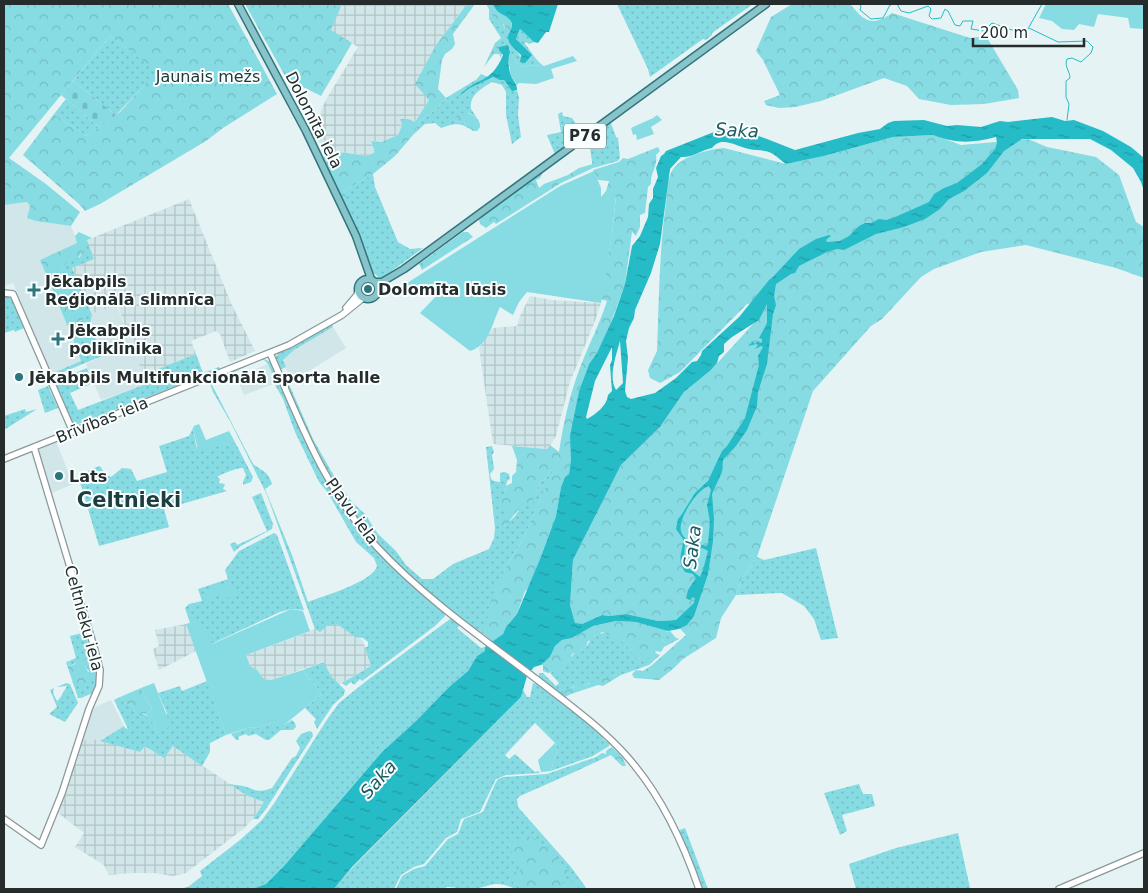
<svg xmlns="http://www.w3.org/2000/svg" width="1148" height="893" font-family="'DejaVu Sans',sans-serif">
<defs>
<pattern id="industrial-grid" width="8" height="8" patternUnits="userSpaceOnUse" patternTransform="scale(1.25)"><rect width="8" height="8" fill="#d0e6e8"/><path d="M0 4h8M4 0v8" fill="none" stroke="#b2c5c7"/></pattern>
<pattern id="grass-dots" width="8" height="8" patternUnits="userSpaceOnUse" patternTransform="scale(1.25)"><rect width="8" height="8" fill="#87dbe3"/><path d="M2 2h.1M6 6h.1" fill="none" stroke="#74bcc3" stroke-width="1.8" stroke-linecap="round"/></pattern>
<pattern id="forest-crowns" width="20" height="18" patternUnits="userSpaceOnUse" patternTransform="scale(1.25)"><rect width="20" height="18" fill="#87dbe3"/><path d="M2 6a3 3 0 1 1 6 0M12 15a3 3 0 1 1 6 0" fill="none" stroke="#74bcc3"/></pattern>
<pattern id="cemetery-stones" width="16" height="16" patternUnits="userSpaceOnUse" patternTransform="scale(1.25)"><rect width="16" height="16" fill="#87dbe3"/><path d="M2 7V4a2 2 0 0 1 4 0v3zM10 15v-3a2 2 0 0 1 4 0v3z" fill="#74bcc3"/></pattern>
<pattern id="water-ripples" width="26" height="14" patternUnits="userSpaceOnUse" patternTransform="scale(1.25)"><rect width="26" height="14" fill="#26bcc7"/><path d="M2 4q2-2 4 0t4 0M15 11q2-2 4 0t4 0" fill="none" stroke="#2199a2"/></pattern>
</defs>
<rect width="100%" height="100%" fill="#e5f3f4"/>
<!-- built -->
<path fill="#d0e6e8" d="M27,202L30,206L28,212L36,221L71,226L78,243L40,260L82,361L51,374L13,283L4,286V205Z
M116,304L147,384L101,400L86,364L102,356L90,324V319L91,314Z
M333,327L346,348L291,382L283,360L294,350Z
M268,364L276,383L244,395L236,377Z
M56,441L73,484L52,493L39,450Z
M111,700L124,726L100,741L95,739L92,743L84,741L81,742L89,712L93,708Z"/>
<!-- industrial -->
<path fill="url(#industrial-grid)" d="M342,4H467L436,45L429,100L415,122L408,119H400L402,125L398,135L381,142L371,141L376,152L369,156L330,151L322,147L319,141L317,130L321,110L327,98L358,47L330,30Z
M189,199L231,303L255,351L230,362L220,334L216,331L191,341L196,354L143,375L117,304L91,314L72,268L93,259L87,240Z
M530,296L552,300L601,303L595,321L570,382L556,436L548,449L493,444L479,348L493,328L517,326L520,316Z
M336,618L363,641L371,666L331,689L321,663L271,680L264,679L257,670L250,666L246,655L306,633Z
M186,624L196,651L159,670L153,649L159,646L155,630Z
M95,739L140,752L145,745L173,746L248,796L264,802L253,819L243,829L186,873L173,876L154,873H131L109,875L104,865L75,847L84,833L58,813L67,791L81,742L84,740L92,743Z"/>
<!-- grass -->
<path fill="url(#grass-dots)" d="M617,4H753L712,33V35L706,40L703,39L650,77L648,69Z
M489,7L500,22H502L507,33H510C503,44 519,49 521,59H528L530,58L516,39L520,29L534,42L529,44L526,42L525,44C532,52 535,60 544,66L530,65L522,67L517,63L512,55H509L510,53L501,51L502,53L501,58L499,54H494L484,67L495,43L501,38L489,19Z
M110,36L158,71L116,115L73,81Z
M481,74L488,77L469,87L460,95L470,88L491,77L504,80L508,86L516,91L517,90L519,97L518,115L521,137L512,144L506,115V92L502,85L492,82C482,88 469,95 471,109L477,118L469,113L455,121L467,124L473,131C460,122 456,123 441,128L435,123L425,124L413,135L420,121L435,110L446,98L477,79Z
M66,99L99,127L86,136L54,114Z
M562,112L563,116L572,118L577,125L575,127L580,126L582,134L579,138L556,154L554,152L547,135L561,132L558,114Z
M610,121L617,139L618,137L620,158L618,161L593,168L589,142L587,140L584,141Z
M373,174L375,187L398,242L410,249L423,248L381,279L370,270L361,239L347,211L344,191Z
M87,240L94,259L72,268L92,315L90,324L102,356L54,376H51V374L81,361L75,344L78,342C75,330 70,324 85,319L83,309L76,297L73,286L65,279L62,269L68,257L78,258L80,257Z
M4,295L12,297L24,328L15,332L14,330L4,333Z
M332,324L333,327L294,350L283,360L286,367L280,370L275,358L279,352Z
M196,354L203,373L219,367L220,369L76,425L73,424L55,381L87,368L93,383L70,393L78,410L146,384L143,375Z
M264,359L271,362L275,371L272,373L268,364L264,360H260L211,383L253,464C262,471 268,471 272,484L265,489L292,555L308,602C323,596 373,582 377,566L374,558L356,542L328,493L319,482L295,432L283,399L274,383L276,382L274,379H278L311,452L349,515L445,612V616L435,626L362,681L360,679L354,685L351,682L346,686L342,683L371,666L365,648L368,646V642L363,638L355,637L337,624L327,626L320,632L315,629L267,495L231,423L213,392L210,384L212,380L258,360Z
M288,375L291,382L289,384L313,439L338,483L353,503L365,514L378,534L396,551L406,565L422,579H433L453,564L489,549L494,538L495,528L486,447L492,446L494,452L492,455L494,469L490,474L491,479L494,481L500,482V473L505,472L509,474L510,479L507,481L505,493L499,502L502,508L506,509V514L500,521L505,526L515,516L524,502L533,496L542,480H545L550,471L554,469L523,539L506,567L484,634L459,618L413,579L365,530L342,497L317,456L283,377Z
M48,386L58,408L45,413L38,390Z
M25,409L26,412L37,409L4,430V416Z
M193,428L197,450L235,442L253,477L251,482L243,485V482L246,475L243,468C239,467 221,474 217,477L220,479L219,483L225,484L223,489L227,491L164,509L169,527L99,546L80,482L89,470L100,466L105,474L111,477L122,468L131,469L137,481L167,472L159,446L189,436Z
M261,493L273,524L272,529L241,546L234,552L230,544L235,542L237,545L267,531L252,497Z
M274,533L277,535L304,610L291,609L280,612L211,644L195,621L190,623L185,608L189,604L202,601L198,589L228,579L225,570L239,551Z
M816,548L838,638L821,640L814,619L804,606L782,593L736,595L742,578L757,557L764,560Z
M450,619H454L461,624L457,628L481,648L485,647V651L477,656L468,671L449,687L417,720L382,752L284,866L266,884L252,889H178L188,887L202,876L200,871L240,840L262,820L275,802L326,721L339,703L365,682Z
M668,631H670L676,638L679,639L664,647L661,652L656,651L655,653L660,655L649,665L621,675L620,673C605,681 588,684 572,687L569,694H571L565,697L539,677V673H543L556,686L559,683L550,673L563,666L564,664L569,661L574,653L581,651L582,648L586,647C595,633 596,632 614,634L617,639L622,641L639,659H645L653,653V650L665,643L663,640Z
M86,632L88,644L90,645C95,661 104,677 93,693L81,698H78L70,674L75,673L87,681L91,679L90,673L84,663L88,662L79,661L70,666L69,661L76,658L70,636Z
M321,663H324L331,676L345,690L344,695L333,705L317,729L314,722L316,719L305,708L322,694L303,670Z
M207,681L226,735L210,743V752L202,766L173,746L164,758L145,746L140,752L100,741L124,726L125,728L128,729L114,700L120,697L125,703L134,707L135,715C143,713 145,712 149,720L151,719L158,733L167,713L158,693L180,686L182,691Z
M66,683L70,684L78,703L65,722L49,714L57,707L50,690L54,688L53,693L57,701L60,698L67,686L57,687Z
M533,683L540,685L601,734L604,740L610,743L609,746L593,756L551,771L557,751L555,743L535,723L505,755L509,759L515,754L535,772L538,771L540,773L506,775L496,779L480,812L461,819L457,832L446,838L424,864L414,867L401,875L394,889H334L352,868L521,697L523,690L527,697H530Z
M292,720L295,723L296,727L293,730H281L269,740H266L256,734L248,736L246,734L238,737L239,740H236L231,734L251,727L257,728L271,723L284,725Z
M309,731L312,732L313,736L266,809L258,819H253L264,802L248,796L229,784C234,785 239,785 243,786C256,789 256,794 272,788L292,758L296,756L300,748L296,741L301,734Z
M593,758L594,759L570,767L572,773L520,796L517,799L518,807L571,867L587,889H515C497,880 492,885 475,889C465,892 456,886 447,887L444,889H396L402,876L414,869L425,866L448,839L458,834L464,819L483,812L495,784L498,779L503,777L547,774Z
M859,784L863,794H872L875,806L842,815L847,831L840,835L824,793Z
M685,828L708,889H699L677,831Z
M958,833L970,888L856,889L849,864L896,848Z"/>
<!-- forest -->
<path fill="url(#forest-crowns)" d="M4,4H228L277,94L223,128L206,141L100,204L85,211L79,204L23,155L54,114L86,136L120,112L157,71L110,36L9,158L46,184L80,212L71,226L36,221L27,218L30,206L27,202L4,205Z
M245,4H342L331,30L352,43L321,96L299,85L289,83Z
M467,4H475L453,34L455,44L452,49L445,54L442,60L438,89L446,98L435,110L420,121L413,135L395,156L373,174L344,191L350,208L347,211L324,158L322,147L330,151L369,156L375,152L371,141L381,142L398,135L402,125L400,119H408L415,122L429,100L415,84L436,45Z
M486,4H493L496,10L510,19L513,28L510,33H507L504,30L505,27L502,22L498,25L494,24L492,20L494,18Z
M792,4H850C865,22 872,27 892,13L970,38L986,36L1018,90L1019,98L984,104L951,105L919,99L907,86L884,78L821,101L795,107L779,108L766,105L764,101L780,95L763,60L756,51L771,17Z
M465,112C472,115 481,118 480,127L477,131H473L467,124L455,121L457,115Z
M934,135L961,145L1028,139L1047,147L1096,157L1119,175L1136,222L1144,227V278L1116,268L1026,245L981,252L934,269L921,277L882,319L871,326L813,391L757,557L742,578L736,595L721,618L716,638L683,659L674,668L659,680L634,678L632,674L636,670L643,671L652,665L686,635L672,620L658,621L626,614L609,616L602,615L582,624H575L570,605L573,560L621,465L660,427L684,392L711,370L754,323L767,302L747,304L680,372L660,383L650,378L648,370L657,351C659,302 659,252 666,203C667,193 667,178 673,169C682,156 709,149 724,148L786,164L824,156L893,137Z
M658,147L660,151L656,155C658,168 650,172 651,184L648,187L645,213L640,215V227L636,236L632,232L625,284L606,336L597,353L589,364L579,391L571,436V459L569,474L565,477L561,487L556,516L529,588L525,591L517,614L506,627L503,634L493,642L484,634L492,596L506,567L523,539L553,470L550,471L545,480H542C538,488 533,494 533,504L529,505L524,503L520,510H518L510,520L509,526L502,525L498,516L506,514V509H501L498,507L499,502L498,499L505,493L506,486L512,483V476L516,472L517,460L512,446L547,449L550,445L559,452C563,425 569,398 578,373C587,348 599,326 607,301L601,299L612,234L616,197H601L606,191L609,181L598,180L593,170L619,162L623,158L628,159Z
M593,164V168L561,183L496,224L494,222L486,228L480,224L479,220L482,217L505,199L543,172L540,178L536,180L539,188L544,184L568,175L579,168Z
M79,232L92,238L87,240L85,248L78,258L73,260L68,257L67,262L62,269L65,279L75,288L76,297L85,306V319C67,324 79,330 78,342L75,344L40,260L77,243L75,236Z
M463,232H468L473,237L422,270L419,264Z
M616,621L636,622L666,629L668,635L663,640L665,643L663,647L653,650L652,656L651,655L646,660L636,658L632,654L631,650C626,647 623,641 617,639L616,642H613V634L609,635L602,632L597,636L594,635L596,640L588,641L586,647L582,648L580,653H573L571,656L574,660L564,664V665L567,666L562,671L561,674L552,672L548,673L543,671V665H541L550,657L555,646L562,640L572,638L593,626Z
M85,659L88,661L85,664L88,672L91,671L93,673L91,675L92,681H87L84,685L77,686L73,681L77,674H70L66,662L69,661L70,666L75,664L76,662Z
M620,672L621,675L603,686L598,685L571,694L566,695L562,692L578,685L589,684L594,681L614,676Z
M141,688L152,709L146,714L143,713L139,716L135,715L134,707L125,703L120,697Z
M612,747L623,758L626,766H622L611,755L572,773L569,771L570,767L593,759L602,753L606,754V751Z
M524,836L532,837L553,851L558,861L568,868L569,873H566L561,877L563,883L562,885L563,887L569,882H573L579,889H526L522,888L521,885H516L512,881H508L511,876V874L507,873L508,871L519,872L520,870L517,861L511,858L513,848L509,844L512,842L518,841L520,837Z"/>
<!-- cemetery -->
<path fill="url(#cemetery-stones)" d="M73,81L116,115L99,127L61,95Z"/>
<!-- garden -->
<path fill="#87dbe3" d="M1046,4H1144V29L1130,28L1128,18L1098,14L1094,27L1079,24L1074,30L1062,29L1052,21L1039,18Z
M509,55H512L517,63L522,67L530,65L544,66L573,56L577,61L551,69L554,78L536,84L519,83L517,85L511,76L508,58Z
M657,115L662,120L651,127L654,134L637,140L636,134L633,135L631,128L653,118Z
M594,171L601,188V197L616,196L612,234L601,303L527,292L519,302L513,315L500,307C492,323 490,345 470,351L420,313L441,291L432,284L417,294L405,286L407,283L560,186Z
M199,424L206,440L229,431L235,442L202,450L201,452L195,454L197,446L193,428L194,426Z
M229,584L237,590L238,593L225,599L221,594L208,602L204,592L218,585L220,589Z
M291,609L303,611L310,631L246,655L250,666L257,670L264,679L271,680L303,670L322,694L284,725L280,726L271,723L257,728L251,727L226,735L186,624L195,621L203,626L212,644Z
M154,683L171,726L158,733L151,720H149L146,714L152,709L141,688Z
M555,743L557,751L551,771L541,772L538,760Z"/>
<!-- water -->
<path fill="url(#water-ripples)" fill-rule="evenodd" d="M493,4H558L549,32H546L538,43L534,42L520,29L516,39L532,55L525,63L520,62L521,55C517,51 509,45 508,39C507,32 516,28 510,20C504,13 497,15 493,4Z
M508,45L510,53C507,59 509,72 512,78C515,83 517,84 517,90L512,91L504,80H500L493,77L470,88L459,96C475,77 491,85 503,55L499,50V47Z
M1052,117L1065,121L1074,120L1103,131L1131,147L1144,158V191L1141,182L1133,168L1111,150L1090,139H1022L1004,151L987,173L964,191L949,199L940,209L925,219L904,227L876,234L844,250L837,249L827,252L799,266L795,273L791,274L776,284L774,296L776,305L773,314L767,364L758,392L757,406L747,430L736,446L723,460L722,472L712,494L714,519L713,541L708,574L694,616L687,625L679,629L668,631L636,622L616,621L593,626L572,638L562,640L555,646L550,657L541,665L534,667L527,676L521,697L352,867L334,889H252L266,884L284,866L382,752L417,720L449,687L468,671L477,656L485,651V647L503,634L506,627L517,614L540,559L556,516L561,487L565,477L569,474L571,459L570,436L579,391L589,364L597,353L614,316L625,284L632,246L640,236L648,217L649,204L653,198V189L658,177L656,168L661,156L664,154L666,151L719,130L731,129L744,132L749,135H756L767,139L795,150L858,133L880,129L888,123L894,121L924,120L947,126L957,125L981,127L1000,121L1008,122ZM933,135C957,144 972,143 996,137L997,143L995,149L982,164L957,183L944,188L934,194L929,202L893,218L886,220L879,219L871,223H865L859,226L849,236L840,241L827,242L826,240L831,236L829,235L816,239L799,249L770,280L766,291L760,297L748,315L738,318L702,351L701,355L697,361L692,362L676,378L655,393L631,399L627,397L625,391L628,358L626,341L629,328L634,318L635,310L651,273L660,244L670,169L681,157C692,158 701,150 712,148C722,135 737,147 749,149C758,151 765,149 773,154C778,157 781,161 786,164L824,156L893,137ZM767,304V323L759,338L762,339V342L760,343L758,341L755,344L752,341L751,344L749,343L750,344L748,346L756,344L758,345L755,349L761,346L763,347L758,356L759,365L745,418L727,446L722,451L708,481L695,493L682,514L678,519L676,529L683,539C683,552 676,560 685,572L693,574L696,578L688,590L686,598L690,600L693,597L695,599L694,603L676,620L658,621L626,614L609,616L602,615L582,624L575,623L570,605L573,560L621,465L660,427L684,392L711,370L717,363L719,356L724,352V344L732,337L759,320ZM620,341L623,383L616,390C608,377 616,356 620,341ZM612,347V360L610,365L612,391L608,395C607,406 596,414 587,419L586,417L595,381ZM709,486L711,490L707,505L710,522L708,544L706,546C699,544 685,541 682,534C675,522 697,489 709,486ZM685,541C692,546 700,546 708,551L703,570L700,577L686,566L684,562Z"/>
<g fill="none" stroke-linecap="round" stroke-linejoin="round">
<!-- stream -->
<path stroke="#26bcc7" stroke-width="1" d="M859,4L861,6L860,10L871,19L883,18L890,5L894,4
M897,4L901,11L909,13L928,6L931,9L929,16L932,19L941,18L945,9L948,11L955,25L960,26L963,21H973L971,29L984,31L992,23L1015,31L1029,28L1058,42L1087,41L1093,47L1091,53L1081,62L1072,58L1067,59C1064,67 1070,71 1070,78L1066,81V97L1069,104L1067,120
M1029,27L1042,4"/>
<!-- river -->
<path stroke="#26bcc7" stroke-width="7" d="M738,324L772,282"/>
<!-- secondary casing -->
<g stroke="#8b9798" stroke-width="8">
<path id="secondary" d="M4,293L13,294L73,432
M346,308L357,295L358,291
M270,353C300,422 325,490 377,547C430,604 496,647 557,695C585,717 613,738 635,766C665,803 684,845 699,889
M4,459L289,345L342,315L363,298
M4,819L41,845L62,793L89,709L99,686L100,670L94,647L34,447
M1059,889L1144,853"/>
</g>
<!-- primary casing -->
<g stroke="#32767d" stroke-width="9">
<path id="primary" d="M238,4L306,131L356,236L371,279
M358 289a10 10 0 1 1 20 0a10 10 0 1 1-20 0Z
M376,282H382L404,269L766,4"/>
</g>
<!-- secondary -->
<use href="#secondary" stroke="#fff" stroke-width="5.5"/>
<!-- primary -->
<use href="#primary" stroke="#88c5cb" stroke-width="6"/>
</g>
<!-- markers -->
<g fill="#2c757c" stroke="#f9ffff" stroke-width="2">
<circle cx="368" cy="289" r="5"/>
<path d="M31.5 282.5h5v5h5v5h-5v5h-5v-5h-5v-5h5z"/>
<path d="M55.5 331.5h5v5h5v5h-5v5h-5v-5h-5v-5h5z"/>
<circle cx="19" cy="377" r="5"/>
<circle cx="59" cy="476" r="5"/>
</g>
<g text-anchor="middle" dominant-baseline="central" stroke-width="4" stroke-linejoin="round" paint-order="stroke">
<!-- shield labels -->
<rect fill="#f9ffff" stroke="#656b6b" stroke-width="1" x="564" y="123.5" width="42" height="25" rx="4"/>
<g font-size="15" font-weight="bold" fill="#262b2c">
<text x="585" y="136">P76</text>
</g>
<!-- park labels -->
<g font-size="16" fill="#21383a" stroke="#f9ffff">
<text x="208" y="76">Jaunais mežs</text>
</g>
<!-- street labels -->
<g font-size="16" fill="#262b2c" stroke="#f9ffff">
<text transform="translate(314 120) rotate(63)">Dolomīta iela</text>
<text transform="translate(102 420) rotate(-22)">Brīvības iela</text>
<text transform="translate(352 511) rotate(54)">Pļavu iela</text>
<text transform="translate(84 618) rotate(75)">Celtnieku iela</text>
</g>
<!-- poi labels -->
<g font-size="16" font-weight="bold" fill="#262b2c" stroke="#f9ffff" text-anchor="start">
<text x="45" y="281">Jēkabpils<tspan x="45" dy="18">Reģionālā slimnīca</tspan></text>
<text x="378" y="289">Dolomīta lūsis</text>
<text x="69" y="330">Jēkabpils<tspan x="69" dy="18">poliklīnika</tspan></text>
<text x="29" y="377">Jēkabpils Multifunkcionālā sporta halle</text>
<text x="69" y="476">Lats</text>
</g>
<!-- water labels -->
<g font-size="18" font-style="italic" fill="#225b60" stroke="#f9ffff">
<text transform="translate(737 130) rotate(3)">Saka</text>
<text transform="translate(692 547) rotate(-83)">Saka</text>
<text transform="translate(378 779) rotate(-48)">Saka</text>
</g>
<!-- district labels -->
<g font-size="21" font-weight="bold" fill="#1c3e41" stroke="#f9ffff">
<text x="129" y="500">Celtnieki</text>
</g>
</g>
<!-- border -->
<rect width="1148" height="893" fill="none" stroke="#262b2c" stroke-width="10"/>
<!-- scale -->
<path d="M973 38v8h111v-8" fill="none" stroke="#262b2c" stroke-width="2.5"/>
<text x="980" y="38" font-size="15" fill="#262b2c" stroke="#f9ffff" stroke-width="4" paint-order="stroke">200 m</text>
</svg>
